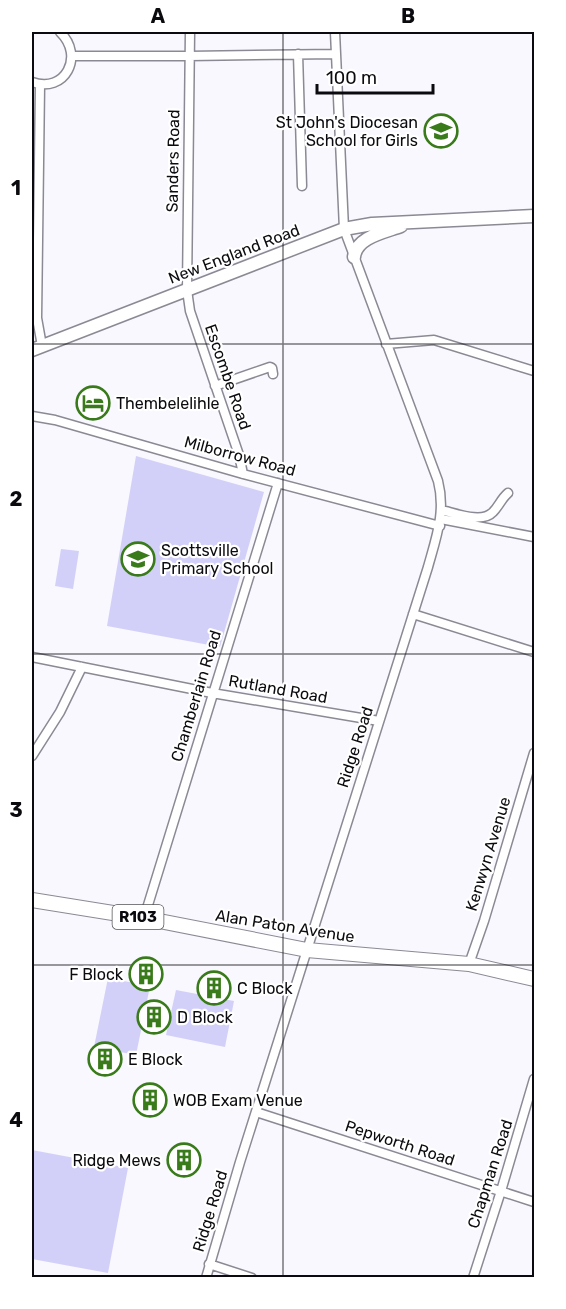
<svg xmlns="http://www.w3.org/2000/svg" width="566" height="1309" font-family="Rubik,sans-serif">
<rect width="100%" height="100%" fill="#f8f8fe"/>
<!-- green -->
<path fill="#d2d0f8" d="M136,456L264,492L220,647L107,626Z
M61,549L79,551L73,589L55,586Z
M108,978L150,986L136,1055L94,1047Z
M176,990L234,1001L225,1047L166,1035Z
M32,1150L128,1168L108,1273L32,1259Z"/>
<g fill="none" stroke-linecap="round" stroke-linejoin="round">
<!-- street casing -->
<g stroke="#8b8a94" stroke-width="11">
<path id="street" d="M190,32L187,290L190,311L239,455L243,474
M298,54L302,186
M72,56H189L336,54
M32,82C65,94 85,56 60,32
M40,85L37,318L42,346
M386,344L434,340L534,371
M215,386L270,367L272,368L273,374
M32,416L55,420L243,474L440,526
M441,510C455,513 482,524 493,512C499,506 501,499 508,493
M441,519L534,537
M413,614L534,652
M32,657L212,693L379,721
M32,756L60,712L82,667
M144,918L278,483
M469,964L484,921L534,753
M256,1112L534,1202
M209,1264L252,1278
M206,1278L240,1162L428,567C436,538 446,512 438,481L344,229L335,32
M473,1278L501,1191L534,1079"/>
</g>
<!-- secondary casing -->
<g stroke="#8b8a94" stroke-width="15">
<path id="secondary" d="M354,257C356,237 385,232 401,226
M32,350L344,229L372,224L534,216"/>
</g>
<!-- primary casing -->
<g stroke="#8b8a94" stroke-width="16">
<path id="primary" d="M32,900L144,918L307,950L469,964L534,979"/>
</g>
<!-- street -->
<use href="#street" stroke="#fff" stroke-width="8"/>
<!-- secondary -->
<use href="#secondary" stroke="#fff" stroke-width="12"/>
<!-- primary -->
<use href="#primary" stroke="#fff" stroke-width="14"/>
</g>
<!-- grid -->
<path fill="none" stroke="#0b0b0f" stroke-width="1.5" stroke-opacity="0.55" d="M283,32V1278M32,344H534M32,654H534M32,965H534"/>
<!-- icons -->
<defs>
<g id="school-ring" transform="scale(1.725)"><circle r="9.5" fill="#fff" stroke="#397a1a" stroke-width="1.5"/><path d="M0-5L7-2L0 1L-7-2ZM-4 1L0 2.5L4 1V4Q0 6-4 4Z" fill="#397a1a"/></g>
<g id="hotel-ring" transform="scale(1.725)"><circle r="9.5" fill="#fff" stroke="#397a1a" stroke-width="1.5"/><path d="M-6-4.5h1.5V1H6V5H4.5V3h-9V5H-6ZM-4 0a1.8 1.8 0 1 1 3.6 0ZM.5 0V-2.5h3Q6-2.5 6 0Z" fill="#397a1a"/></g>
<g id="building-ring" transform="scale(1.725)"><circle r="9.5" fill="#fff" stroke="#397a1a" stroke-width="1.5"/><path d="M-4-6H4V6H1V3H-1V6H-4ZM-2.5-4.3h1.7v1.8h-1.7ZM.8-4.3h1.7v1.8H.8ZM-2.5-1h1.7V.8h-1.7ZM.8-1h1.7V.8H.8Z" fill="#397a1a"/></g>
</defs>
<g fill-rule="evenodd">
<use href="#school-ring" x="441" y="131"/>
<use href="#hotel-ring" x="93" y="403"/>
<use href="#school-ring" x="138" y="559"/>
<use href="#building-ring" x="146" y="974"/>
<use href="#building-ring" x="214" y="988"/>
<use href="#building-ring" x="154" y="1017"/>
<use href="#building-ring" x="105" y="1059"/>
<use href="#building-ring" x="150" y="1100"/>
<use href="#building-ring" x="184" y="1160"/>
</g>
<g text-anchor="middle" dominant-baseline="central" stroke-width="4.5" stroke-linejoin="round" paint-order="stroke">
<!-- shield labels -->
<rect fill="#fff" stroke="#545457" stroke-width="1.5" x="112.5" y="905" width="51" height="24" rx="4.5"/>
<g font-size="15" font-weight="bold" fill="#0b0b0f">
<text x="138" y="917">R103</text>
</g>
<!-- poi labels -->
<g font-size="16" fill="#0b0b0f" stroke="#fff" text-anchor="start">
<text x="418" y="122" text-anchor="end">St John's Diocesan<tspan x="418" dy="18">School for Girls</tspan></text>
<text x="116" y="403">Thembelelihle</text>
<text x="161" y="550">Scottsville<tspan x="161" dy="18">Primary School</tspan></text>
<text x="123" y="974" text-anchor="end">F Block</text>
<text x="237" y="988">C Block</text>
<text x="177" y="1017">D Block</text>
<text x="128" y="1059">E Block</text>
<text x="173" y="1100">WOB Exam Venue</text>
<text x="161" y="1160" text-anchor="end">Ridge Mews</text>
</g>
<!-- street labels -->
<g font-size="16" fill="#0b0b0f" stroke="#fff">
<text transform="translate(173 161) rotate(-89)">Sanders Road</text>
<text transform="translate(234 254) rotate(-21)">New England Road</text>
<text transform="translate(228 377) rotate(71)">Escombe Road</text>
<text transform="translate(240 456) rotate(15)">Milborrow Road</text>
<text transform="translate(278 689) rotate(10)">Rutland Road</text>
<text transform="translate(196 696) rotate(-73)">Chamberlain Road</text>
<text transform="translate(355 747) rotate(-72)">Ridge Road</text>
<text transform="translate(488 854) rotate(-73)">Kenwyn Avenue</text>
<text transform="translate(285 926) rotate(9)">Alan Paton Avenue</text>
<text transform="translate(400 1143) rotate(18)">Pepworth Road</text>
<text transform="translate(490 1174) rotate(-72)">Chapman Road</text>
<text transform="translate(210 1211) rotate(-73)">Ridge Road</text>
</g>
</g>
<!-- border -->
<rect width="566" height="1309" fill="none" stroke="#ffffff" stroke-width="66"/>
<!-- scale -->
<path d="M317 84v9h116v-9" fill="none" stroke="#0b0b0f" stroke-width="3"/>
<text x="326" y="84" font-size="18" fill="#0b0b0f" stroke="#ffffff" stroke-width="4.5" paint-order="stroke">100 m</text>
<rect x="33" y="33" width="500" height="1243" fill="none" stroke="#0b0b0f" stroke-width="2"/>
<g font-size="20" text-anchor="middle" font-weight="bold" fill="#0b0b0f">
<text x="158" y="23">A</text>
<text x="408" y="23">B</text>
<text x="16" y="195">1</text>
<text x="16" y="506">2</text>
<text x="16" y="817">3</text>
<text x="16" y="1127">4</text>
</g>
</svg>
